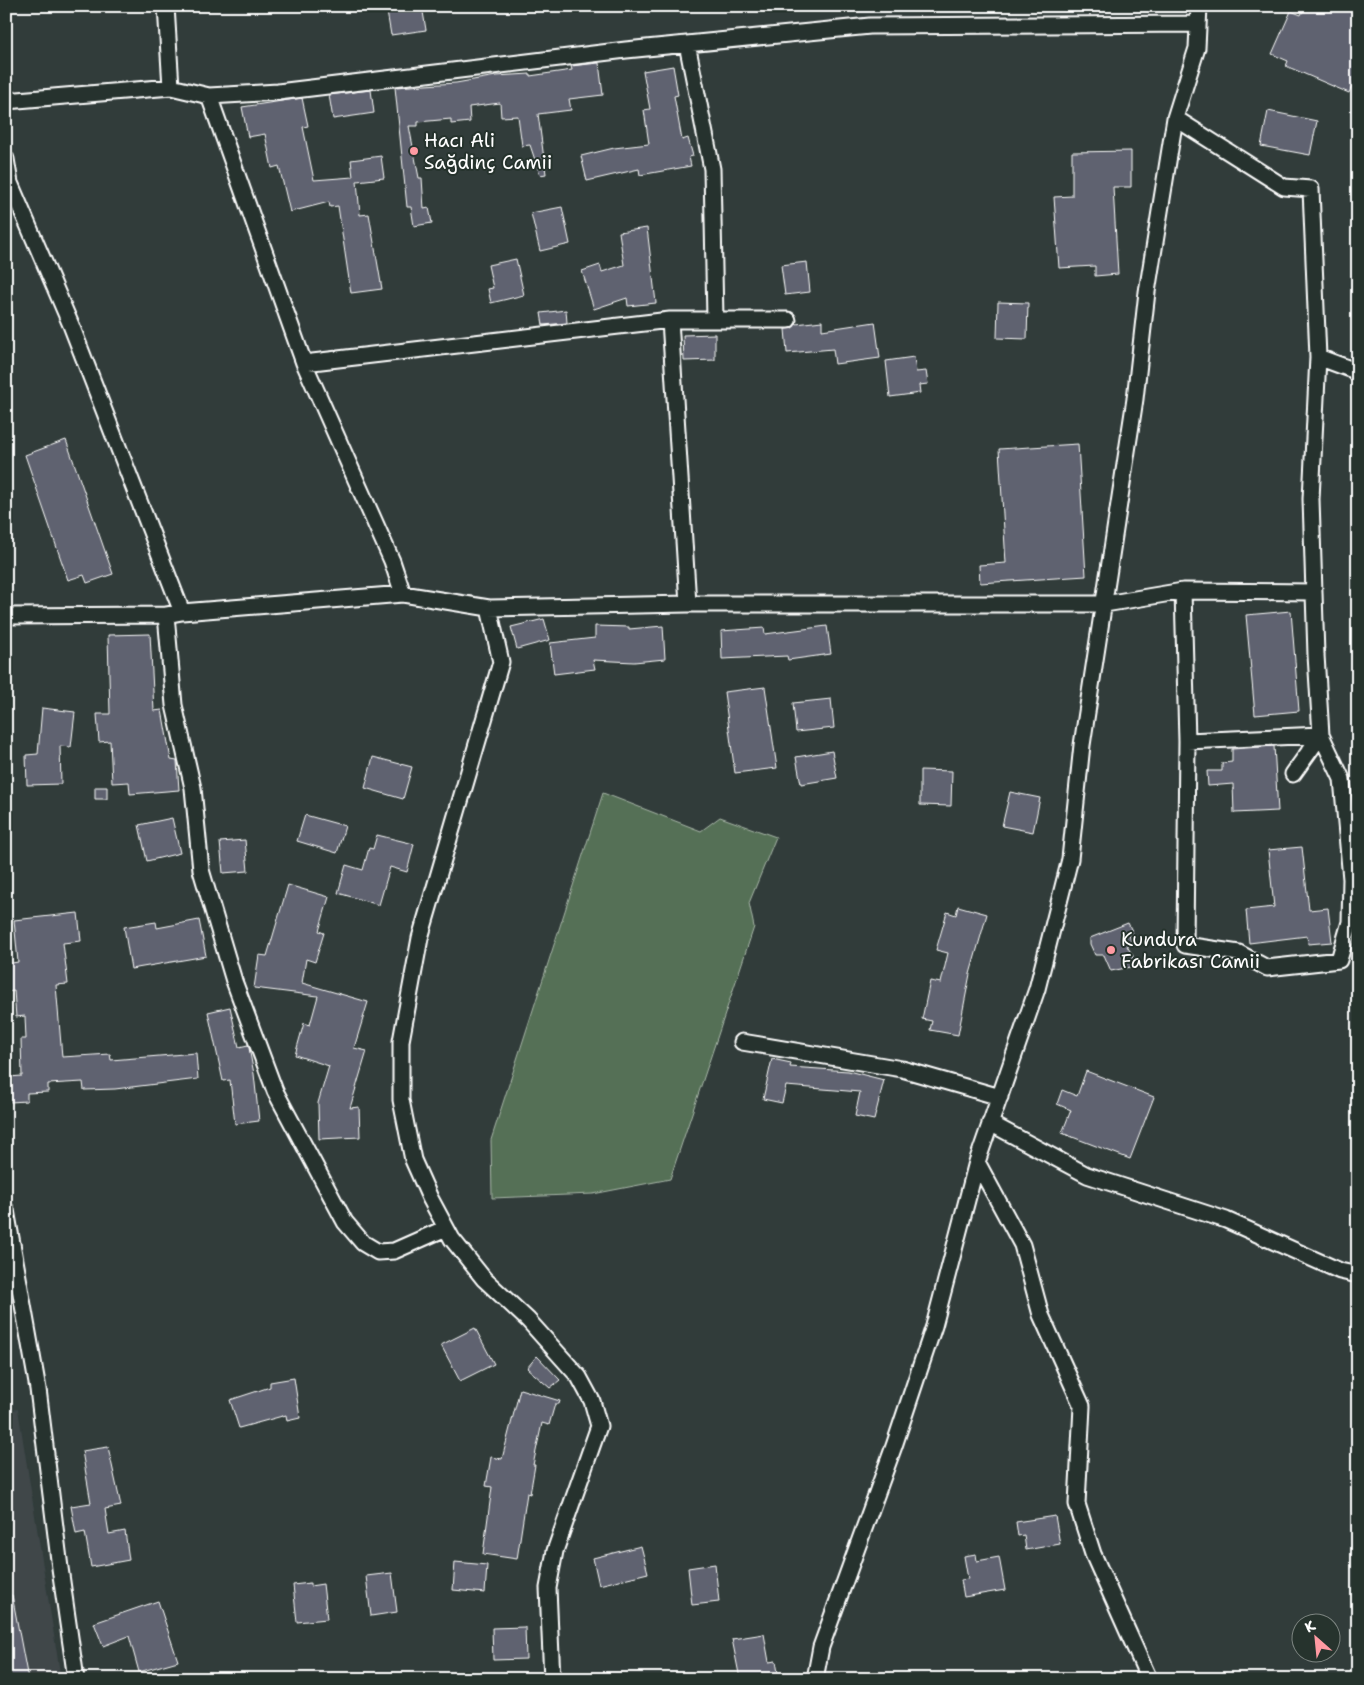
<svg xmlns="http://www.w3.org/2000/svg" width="1364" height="1685" font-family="'Shantell Sans',sans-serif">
<rect width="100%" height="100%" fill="#313c3a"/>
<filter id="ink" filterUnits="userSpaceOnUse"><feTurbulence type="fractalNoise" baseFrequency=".02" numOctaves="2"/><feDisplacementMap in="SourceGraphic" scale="10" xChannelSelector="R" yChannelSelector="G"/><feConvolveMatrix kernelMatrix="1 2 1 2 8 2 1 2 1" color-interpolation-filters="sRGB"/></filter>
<g filter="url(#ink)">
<!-- built -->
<path fill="#3f474a" d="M18,1409L61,1679H6V1411Z"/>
<!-- green -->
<path fill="#557056" stroke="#aab8aa" d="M603,793L701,831L720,817L776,837L749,903L754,927L670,1179L593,1194L492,1198L491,1140Z"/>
<!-- building -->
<path fill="#5f626f" stroke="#fff" d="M386,6H422L426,30L391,35Z
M1305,6H1358V73L1349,93L1286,66L1288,61L1272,54L1291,11L1301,15Z
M599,63L603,95L569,99L571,110L538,114L546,174L540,175L530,145L522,146L518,116L501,117L500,103L469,107L470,122L451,124V119L418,122V126H409L419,178H422L424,209L429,208L432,223L414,226L411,207H407L395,87L456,83L496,76L530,74V76L572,70L571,66Z
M673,66L678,95L674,96L682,140L688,138L693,156L689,157L691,166L640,175L639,169L587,181L581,156L614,148L649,144L644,110L650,109L643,71Z
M371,90L374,113L333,119L329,95Z
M302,98L308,126L303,127L314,180L353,177L351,160L381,156L384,178L357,181L360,215L369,214L382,289L351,293L338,206L330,207L329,202L290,212L279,166L272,168L265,134L248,137L242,107Z
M1268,111L1317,121L1310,155L1261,146Z
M1131,151V187H1113L1118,274L1095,276V266L1059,268L1054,197L1072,196V152Z
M562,207L570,244L540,251L531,213Z
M647,228L656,303L628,306L627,298L594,309L582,271L600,265L602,272L624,265L619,232Z
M516,259L524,295L491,303L488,289L493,288L488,265Z
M807,262L810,292L785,295L781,265Z
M998,302L1028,303L1027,339L997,338Z
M566,310L567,323L543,325L541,313Z
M822,321V330L875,322L880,358L835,364L833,349L787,353L785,329L792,328L796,324Z
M715,334V360L684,361L683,335Z
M914,357L916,372L926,371L928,384L919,385L920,393L890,397L886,361Z
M66,440L113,574L87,583L84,575L68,580L25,455Z
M1078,444L1086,576L980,583L979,565L1006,563L999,449Z
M1291,611L1299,711L1255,715L1246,615Z
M544,619L550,640L517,649L511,627Z
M595,626L629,627V629L663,626L665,659L634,662L593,660L595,669L554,674L550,643L595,638Z
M827,626L831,654L788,660L787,656L722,659L721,631L764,628L765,634Z
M150,634L154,711L162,710L171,760L177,761L179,790L130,794L129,782L112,783L110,741L99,742L97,714H110L108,635Z
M765,687L777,768L735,773L724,692Z
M831,699L834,728L796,732L793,703Z
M42,708L75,712L71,747L60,746L61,784L27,785L26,755L38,754Z
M1274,746L1278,811L1234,813L1233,784L1208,786L1207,771H1222V763L1232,762V749Z
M832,751L837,778L801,784L796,757Z
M373,757L412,767L403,799L365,788Z
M920,770L952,771L951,806L920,805Z
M95,787H107V799H95Z
M1010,792L1040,798L1033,832L1002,826Z
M305,815L345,826L337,853L297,841Z
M172,818L180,853L147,861L139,825Z
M377,835L414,844L407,872L390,867L379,905L338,893L346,865L363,870L369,848L373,849Z
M245,840L248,871L223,873L220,842Z
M1302,847L1309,910L1328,908L1332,942L1308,944L1307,936L1249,943L1246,910L1274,907L1268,850Z
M288,885L329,897L319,931L324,933L315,962L306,959L302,983L368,1002L354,1048L367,1051L350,1108L359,1107L360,1137L319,1139L318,1103L329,1066L295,1055L304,1023L310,1025L318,996L254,988L259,955L267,956Z
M958,906L987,914L970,974L958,1035L930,1030L932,1021L922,1019L930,981L941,983L948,953L936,950L947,912L956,915Z
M78,913L81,941L63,943L68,984L56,985L62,1057L110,1054L111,1060L196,1053L198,1079L115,1089L84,1090L83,1082L48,1084V1092L27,1093V1101L10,1102L9,1077L22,1076L21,1039H26L25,1016L16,1017L14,991L6,992V964L18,962L14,920Z
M199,920L206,956L131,969L124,927L156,922L157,928Z
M1128,923L1133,933L1129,935L1132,943L1127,946L1133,956L1131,967L1111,971L1104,955H1095L1090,944V938Z
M230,1007L239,1047L248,1045L249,1048L254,1074L259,1121L235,1124L230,1080L223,1081L208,1012Z
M772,1059L791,1063L790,1067L848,1071L884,1080L874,1120L855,1116L860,1092L786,1086L782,1103L763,1099Z
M1086,1071L1154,1097L1130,1159L1062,1133L1071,1110L1057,1104L1062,1090L1077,1096Z
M475,1328L494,1364L460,1381L441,1345Z
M537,1356L560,1380L550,1388L527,1368Z
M294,1378L300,1418L287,1421L286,1415L239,1428L230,1400L270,1387V1382Z
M520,1389L560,1401L559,1404H555L549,1425L542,1423L533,1465H535L530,1494L527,1493L517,1559L483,1554L492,1487L486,1486L491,1457L502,1459Z
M108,1447L121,1506L105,1509L109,1534L125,1531L129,1560L91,1567L85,1532L76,1534L71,1506L91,1503L82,1451Z
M1055,1516L1060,1544L1026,1550L1024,1535L1018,1536L1016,1522Z
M641,1546L648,1573L599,1585L593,1558Z
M976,1554L977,1561L999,1557L1005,1590L964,1597L961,1580L968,1579L964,1556Z
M455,1562L487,1565L485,1593L453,1590Z
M715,1564L719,1602L692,1605L688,1568Z
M392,1573L397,1612L371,1616L366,1576Z
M310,1583V1586L323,1584L327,1619L297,1622L293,1585Z
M12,1595L28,1679H6V1596Z
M158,1601L178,1661L139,1672L129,1636L103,1646L94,1623Z
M525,1627L526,1659L493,1660L492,1628Z
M764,1634L769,1662L776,1661L779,1679H740L732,1639Z"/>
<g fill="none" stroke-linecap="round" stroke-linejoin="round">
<!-- minor casing -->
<g stroke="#fff" stroke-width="19">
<path id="minor" d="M166,6L171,87L209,96L304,363L392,561L403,594
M687,44L712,169L715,319
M209,96L278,92L626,50L870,26L1198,24
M6,101L171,87
M1175,118L1284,187L1311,189L1318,357L1311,499L1316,655L1321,735L1293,774
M6,159L10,183L71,325L182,612
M670,320L688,604
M1318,357L1353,370L1358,375
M304,363L670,320H788
M1183,591L1187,741L1185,945L1239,953L1267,968L1339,960L1350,922L1351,879L1342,779L1321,735L1187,741
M489,608L501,662L420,938L401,1041V1100L413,1160L430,1198L452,1239L484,1279L528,1320L579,1377L592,1401L599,1426L555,1551L548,1588L552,1679
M166,615L174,705L193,788L201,870L234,981L275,1091L345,1222L363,1243L378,1252L394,1251L446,1228
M6,616L166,615L182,612L403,594L489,608L688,604H1105L1183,591L1313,592
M742,1042L902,1069L1000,1097
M990,1123L1087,1175L1226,1220L1340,1271L1358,1275
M977,1162L1022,1245L1041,1315L1082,1406L1077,1504L1093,1554L1149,1679
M6,1210L38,1389L60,1568L76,1679
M815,1679L821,1647L894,1446L934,1326L977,1162L1037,989L1070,859L1082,745L1135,399L1147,292L1175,118L1197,48L1199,6"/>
</g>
<!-- minor -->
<use href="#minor" stroke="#26332d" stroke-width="15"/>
</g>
</g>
<!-- markers -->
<g fill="#ff9aa2" stroke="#26332d" stroke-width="2">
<circle cx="414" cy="151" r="5"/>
<circle cx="1111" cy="950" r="5"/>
</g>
<g text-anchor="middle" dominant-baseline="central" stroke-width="4" stroke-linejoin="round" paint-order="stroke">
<!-- poi labels -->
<g font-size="19" fill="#fff" stroke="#26332d" text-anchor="start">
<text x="424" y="140">Hacı Ali<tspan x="424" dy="22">Sağdinç Camii</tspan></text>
<text x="1121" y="939">Kundura<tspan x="1121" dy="22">Fabrikası Camii</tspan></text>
</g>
</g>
<!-- margin -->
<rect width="1364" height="1685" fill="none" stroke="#26332d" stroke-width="25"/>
<rect x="12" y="12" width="1339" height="1660" fill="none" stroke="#fff" stroke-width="2" filter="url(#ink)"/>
<!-- north arrow -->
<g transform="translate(1316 1638) rotate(333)"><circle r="24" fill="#26332d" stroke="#7d8581"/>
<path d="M0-4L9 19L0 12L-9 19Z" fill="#ff9aa2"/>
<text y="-8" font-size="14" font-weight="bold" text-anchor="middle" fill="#ffffff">K</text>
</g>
</svg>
